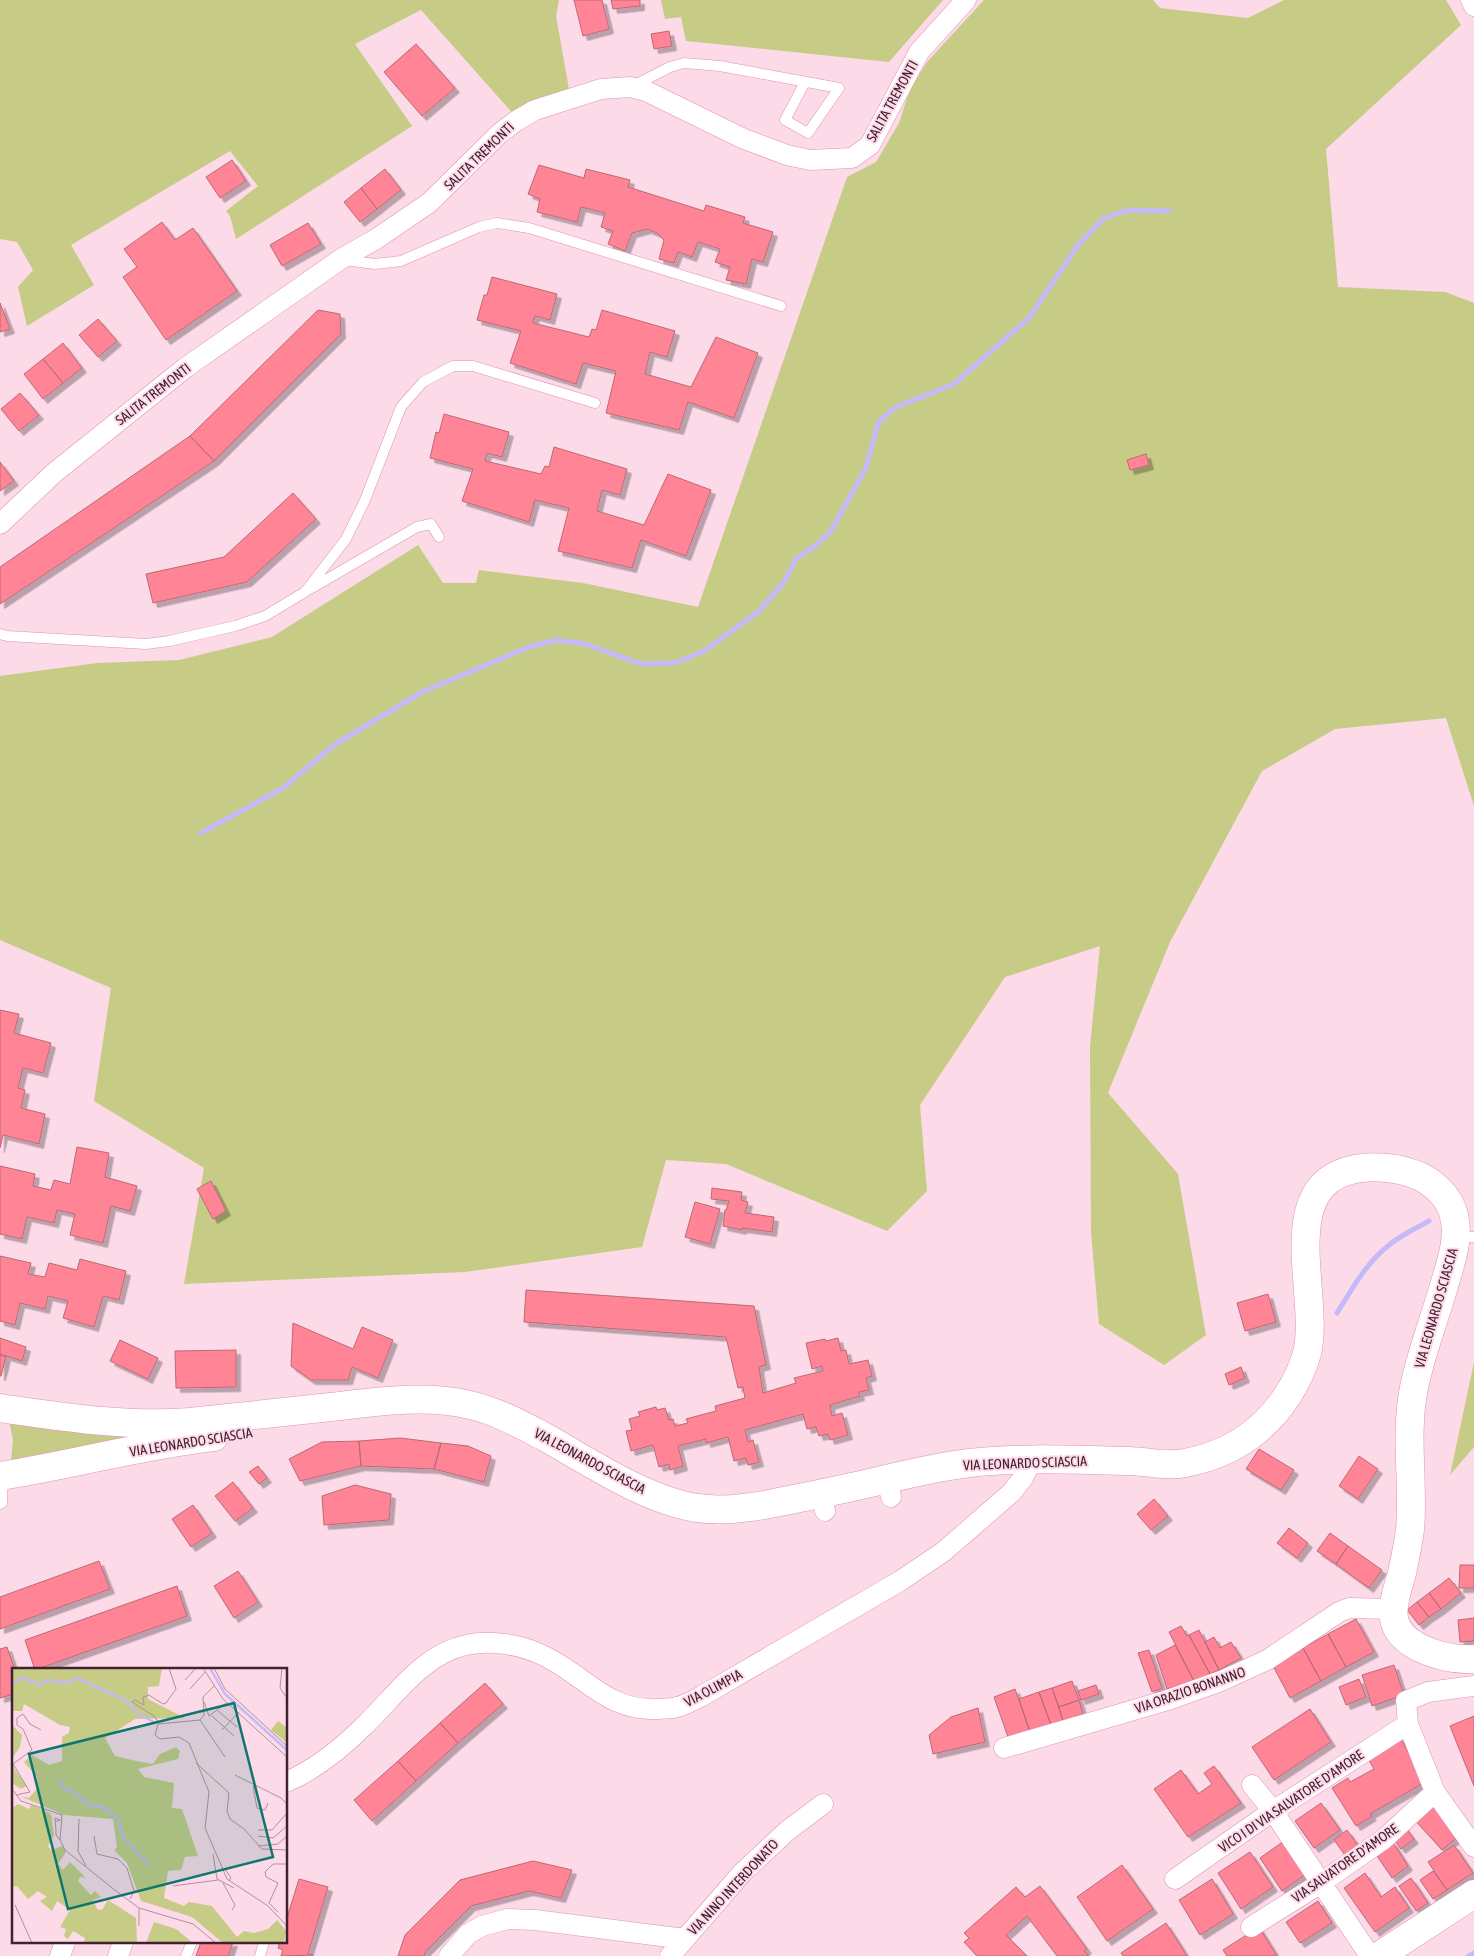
<svg xmlns="http://www.w3.org/2000/svg" width="1474" height="1956" font-family="'Asap Condensed',sans-serif">
<defs>
<filter id="shadow"><feDropShadow dx="4.5" dy="4.5" stdDeviation="0" flood-color="#0004"/></filter>
</defs>
<rect width="100%" height="100%" fill="#fddae8"/>
<!-- green -->
<path fill="#c6cb85" d="M0,0H559L556,16L570,95L515,116L421,10L355,44L412,126L236,239L230,216L226,211L258,186L230,151L71,245L94,285L27,326L18,287L33,270L17,242L0,239Z
M661,0H943L889,62L686,41L681,17L665,19Z
M984,0H1153L1160,8L1248,18L1284,0H1446L1461,25L1326,149L1338,287L1445,292L1474,303V806L1446,718L1335,729L1262,771L1170,942L1108,1093L1178,1174L1206,1335L1164,1365L1099,1324L1091,1232L1090,1046L1100,946L1005,977L920,1105L927,1191L887,1231L726,1164L666,1160L642,1247L465,1272L184,1284L204,1168L94,1101L111,988L0,940V676L97,663L179,660L272,637L418,545L443,583H476L479,570L583,583L698,607L847,177L876,162L899,123L909,92L927,62Z
M1474,1362V1447L1450,1475Z
M9,1420L131,1433V1437L11,1460L13,1440Z"/>
<g fill="none" stroke-linecap="round" stroke-linejoin="round">
<!-- stream -->
<path stroke="#c4bafa" stroke-width="5" d="M201,833L283,788L334,745L422,692L529,647L556,640L585,644L641,664L675,663L704,651L758,612L784,582L796,559L815,546L831,531L866,468L878,423L894,408L954,384L1029,318L1078,245L1104,218L1128,210L1169,211
M1337,1313C1352,1289 1366,1263 1389,1245C1401,1235 1416,1228 1429,1221
M1469,1956L1474,1953"/>
</g>
<!-- building -->
<path fill="#fe8496" stroke="#bc6975" filter="url(#shadow)" d="M574,0H602L609,29L583,36Z
M611,0H640V6L613,9Z
M669,31L672,46L654,49L651,34Z
M416,44L455,88L422,116L384,72Z
M232,160L246,181L220,198L206,177Z
M539,165L584,178L586,169L630,180L628,187L704,211L706,205L745,217L743,223L773,232L763,262L752,259L746,284L726,280L730,267L715,262L720,249L698,242L692,257L678,252L674,263L659,259L664,240L657,233L647,229L632,233L625,251L608,244L613,231L601,227L605,213L581,207L577,222L537,212L540,199L528,194Z
M385,169L401,190L377,209L361,188Z
M361,188L377,209L360,222L344,202Z
M162,222L175,240L193,228L237,291L166,340L123,277L137,267L124,249Z
M308,223L321,244L282,266L270,245Z
M492,277L557,294L550,320L535,316L533,323L589,337L592,329L596,330L602,310L675,331L667,357L650,352L645,374L691,387L716,337L758,353L734,418L688,402L679,430L606,413L616,371L583,363L576,384L510,363L521,331L477,320L484,295H487Z
M0,303L10,329L0,332Z
M318,310L340,314L341,334L214,461L190,436Z
M98,319L117,341L98,357L79,335Z
M63,343L82,368L63,383L43,359Z
M43,359L63,383L43,399L24,374Z
M20,393L39,415L19,431L1,409Z
M444,414L509,432L502,457L487,453L485,461L541,474L545,466L549,467L554,447L627,469L620,495L602,490L597,511L644,525L668,474L711,490L686,556L641,540L632,568L558,551L569,508L535,500L529,522L462,501L473,469L430,458L436,432L439,433Z
M190,436L214,461L0,604V567Z
M1146,454L1149,465L1130,470L1127,460Z
M0,462L14,481L0,491Z
M293,493L316,519L247,582L153,603L146,574L224,557Z
M0,1010L19,1014L14,1033L51,1043L43,1073L23,1068L18,1088L25,1090L21,1108L45,1114L39,1144L3,1135L0,1148Z
M77,1147L109,1153L105,1177L137,1186L130,1211L111,1206L103,1243L70,1235L75,1214L57,1210L54,1223L27,1217L22,1239L0,1234V1166L35,1174L33,1186L51,1190L54,1180L70,1184Z
M211,1181L226,1211L213,1219L197,1189Z
M712,1188L742,1192L741,1200L748,1202L745,1213L774,1217L772,1232L742,1228V1230L723,1226L725,1210H726L729,1201L711,1199Z
M695,1202L720,1209L710,1244L685,1237Z
M0,1256L31,1263L28,1274L45,1277L49,1263L77,1270L80,1259L126,1271L119,1300L103,1296L94,1327L63,1318L68,1301L48,1296L45,1309L20,1303L15,1325L0,1321Z
M526,1290L754,1306L766,1365L759,1367L763,1393L796,1383L794,1378L823,1371L822,1366L812,1369L806,1343L825,1339L826,1341L838,1338L841,1351L846,1350L849,1364L868,1360L872,1376L866,1378L869,1390L859,1392L860,1396L830,1405L832,1416L842,1413L848,1435L830,1440L828,1434L819,1436L816,1427L807,1429L803,1414L745,1430L748,1442L753,1440L759,1462L748,1465L746,1458L734,1461L728,1437L706,1443V1439L678,1446L683,1466L670,1470L669,1464L659,1467L653,1445L631,1451L626,1431L632,1430L629,1419L640,1416L638,1412L656,1407L657,1410L665,1408L669,1420L673,1419L675,1426L688,1423L686,1419L716,1411L715,1406L745,1398L743,1387L738,1388L726,1337L524,1322Z
M1268,1294L1276,1322L1245,1331L1237,1303Z
M293,1323L353,1349L362,1327L393,1340L378,1378L352,1367L348,1380H311L291,1366Z
M0,1338L26,1347L22,1361L0,1354Z
M120,1340L158,1358L148,1379L110,1361Z
M236,1350V1387L176,1388L175,1351Z
M0,1355L6,1357L1,1376H0Z
M1241,1367L1245,1378L1229,1385L1225,1374Z
M400,1438L441,1443L434,1469L361,1466L359,1441Z
M359,1441L361,1466L300,1481L289,1459L322,1442Z
M441,1443L468,1446L491,1456L484,1482L434,1469Z
M1259,1449L1294,1470L1281,1490L1246,1469Z
M1359,1456L1378,1469L1358,1499L1339,1486Z
M258,1466L267,1478L259,1484L249,1472Z
M233,1482L253,1508L235,1521L215,1496Z
M355,1485L391,1494L389,1520L324,1525L322,1496Z
M1154,1499L1168,1516L1151,1530L1137,1514Z
M193,1505L212,1533L191,1547L172,1519Z
M1289,1528L1308,1543L1297,1558L1277,1543Z
M1330,1533L1348,1546L1336,1564L1317,1551Z
M1348,1546L1382,1570L1369,1588L1336,1564Z
M99,1561L110,1589L0,1629V1597Z
M1460,1565H1474V1588H1459Z
M238,1571L258,1602L234,1618L214,1586Z
M1449,1578L1461,1593L1441,1609L1429,1593Z
M177,1586L187,1616L35,1670L25,1640Z
M1429,1593L1441,1609L1429,1617L1417,1602Z
M1417,1602L1429,1617L1419,1625L1407,1610Z
M1474,1618V1641L1460,1642L1458,1620Z
M1356,1619L1374,1652L1346,1667L1328,1634Z
M1181,1626L1187,1636L1189,1635L1210,1674L1194,1681L1169,1632Z
M1199,1630L1219,1670L1210,1674L1189,1635Z
M1328,1634L1346,1667L1321,1681L1303,1648Z
M1214,1637L1220,1648L1231,1642L1241,1658L1219,1670L1205,1642Z
M1175,1645L1194,1681L1167,1689L1156,1655Z
M7,1647L15,1670L14,1694L0,1698V1649Z
M1303,1648L1321,1681L1290,1698L1272,1664Z
M1149,1650L1162,1688L1152,1692L1138,1653Z
M1394,1665L1404,1695L1372,1706L1362,1675Z
M1359,1679L1366,1697L1346,1705L1339,1687Z
M1072,1681L1079,1700L1059,1707L1052,1688Z
M485,1683L503,1704L458,1743L440,1723Z
M1096,1685L1099,1694L1081,1700L1078,1691Z
M1052,1688L1063,1721L1051,1725L1039,1692Z
M1015,1689L1030,1732L1009,1740L994,1697Z
M1039,1692L1051,1725L1030,1732L1019,1699Z
M1079,1700L1083,1714L1063,1721L1059,1707Z
M978,1708L985,1742L933,1754L929,1735L951,1717Z
M1310,1709L1331,1742L1274,1780L1252,1747Z
M1474,1716V1786L1450,1726Z
M440,1723L458,1743L416,1781L398,1761Z
M1399,1736L1425,1782L1370,1814L1372,1816L1356,1826L1332,1788L1348,1778L1350,1782L1374,1769L1366,1755Z
M398,1761L416,1781L372,1821L354,1800Z
M1214,1766L1241,1803L1188,1837L1154,1789L1181,1770L1198,1794L1212,1784L1204,1773Z
M1430,1802L1460,1835L1442,1850L1413,1818Z
M1321,1803L1340,1830L1314,1848L1295,1821Z
M1404,1826L1414,1839L1401,1849L1391,1836Z
M1347,1830L1360,1848L1347,1858L1334,1840Z
M1284,1841L1306,1874L1282,1891L1260,1858Z
M1392,1841L1408,1866L1392,1878L1375,1853Z
M1454,1845L1473,1873L1447,1890L1428,1862Z
M1250,1852L1273,1887L1241,1909L1218,1873Z
M533,1861L572,1870L561,1898L529,1891L471,1906L426,1951L424,1956H398L405,1935L460,1880Z
M1122,1865L1153,1909L1107,1941L1077,1897Z
M1433,1871L1447,1890L1433,1899L1420,1880Z
M1365,1873L1381,1897L1395,1887L1409,1908L1375,1932L1344,1888Z
M1411,1878L1428,1903L1416,1911L1399,1886Z
M299,1879L328,1887L308,1954L313,1955L281,1956L283,1950L278,1948L280,1942H286V1921Z
M1212,1879L1233,1914L1200,1935L1179,1900Z
M1040,1886L1087,1949L1084,1951L1089,1956H1057L1027,1916L1006,1935L1027,1956H977L964,1942L969,1938L964,1933L1016,1887L1025,1897Z
M1318,1901L1332,1923L1300,1943L1286,1922Z
M1166,1923L1187,1956H1123L1121,1953Z
M1259,1927L1277,1956H1227L1223,1950Z
M201,1942H233L228,1956H196Z"/>
<g fill="none" stroke-linecap="round" stroke-linejoin="round">
<!-- lane casing -->
<g stroke="#e191b4" stroke-width="11">
<path id="lane" d="M633,86L670,67L684,63L720,66L839,88L808,133L785,120L805,82
M344,260L375,264L401,261L479,227L497,223L529,228L781,306
M310,589L417,527L431,524L439,537
M0,634L7,636L146,644L169,641L235,626L265,616L305,592L346,539L365,500L401,407L423,382L453,366H473L595,403
M1456,1237H1474
M0,1504L2,1503L3,1476
M186,1956L192,1942
M260,1956L264,1942"/>
</g>
<!-- street casing -->
<g stroke="#e191b4" stroke-width="21">
<path id="street" d="M1471,0L1474,6
M0,524L54,473L185,368L341,259L376,239L429,203L500,133L516,121L535,110L601,89L630,87L646,91L744,139L787,155L810,160L852,158L870,145L919,52L966,0
M887,1479L891,1497
M821,1493L825,1511
M1474,1686L1428,1692L1406,1701L1408,1724L1435,1792L1474,1847
M1004,1748L1168,1700L1221,1681L1267,1660L1339,1612L1349,1608L1393,1609
M286,1782C317,1769 343,1747 366,1724C395,1696 423,1654 466,1645C490,1640 518,1644 540,1654C584,1673 605,1712 659,1709C665,1708 672,1709 677,1707C686,1705 694,1700 702,1696L900,1581L943,1552L1011,1493L1023,1478L1032,1460
M1252,1785L1273,1811L1370,1956
M1175,1879L1273,1811L1408,1724
M1251,1927L1321,1883L1384,1839L1435,1792
M60,1956L65,1942
M118,1956L123,1942
M449,1956L468,1934L482,1926L507,1919L535,1920L685,1939
M670,1956L742,1873L787,1831L823,1804"/>
</g>
<!-- secondary casing -->
<g stroke="#e191b4" stroke-width="29">
<path id="secondary" d="M0,1408C64,1417 125,1427 190,1422C240,1417 290,1411 340,1406C382,1401 428,1395 470,1405C496,1411 520,1424 543,1436C590,1462 645,1500 697,1508C720,1511 742,1509 764,1505C800,1498 835,1491 870,1483C903,1475 936,1467 969,1463C1022,1457 1075,1460 1128,1461C1146,1461 1167,1467 1185,1463C1211,1458 1237,1447 1257,1430C1280,1411 1299,1382 1307,1353C1321,1297 1273,1185 1355,1169C1375,1165 1400,1168 1419,1176C1434,1183 1448,1196 1453,1212C1461,1237 1450,1265 1443,1289C1433,1324 1419,1358 1413,1393C1405,1438 1414,1485 1410,1530C1408,1545 1405,1559 1402,1573C1393,1604 1383,1628 1418,1647C1436,1656 1454,1660 1474,1659
M0,1476C72,1465 141,1445 214,1437
M1379,1956L1474,1894"/>
</g>
<!-- lane -->
<use href="#lane" stroke="#fff" stroke-width="10"/>
<!-- street -->
<use href="#street" stroke="#fff" stroke-width="20"/>
<!-- secondary -->
<use href="#secondary" stroke="#fff" stroke-width="28"/>
</g>
<g text-anchor="middle" dominant-baseline="central" stroke-width="4" stroke-linejoin="round" paint-order="stroke">
<!-- street labels -->
<g font-size="14" fill="#412130" stroke="#fddae8">
<text transform="translate(892 101) rotate(-61)">SALITA TREMONTI</text>
<text transform="translate(479 156) rotate(-44)">SALITA TREMONTI</text>
<text transform="translate(153 394) rotate(-38)">SALITA TREMONTI</text>
<text transform="translate(1436 1308) rotate(-74)">VIA LEONARDO SCIASCIA</text>
<text transform="translate(191 1442) rotate(-9)">VIA LEONARDO SCIASCIA</text>
<text transform="translate(590 1461) rotate(28)">VIA LEONARDO SCIASCIA</text>
<text transform="translate(1025 1463) rotate(-2)">VIA LEONARDO SCIASCIA</text>
<text transform="translate(713 1688) rotate(-28)">VIA OLIMPIA</text>
<text transform="translate(1190 1690) rotate(-19)">VIA ORAZIO BONANNO</text>
<text transform="translate(1291 1801) rotate(-34)">VICO I DI VIA SALVATORE D'AMORE</text>
<text transform="translate(1345 1863) rotate(-35)">VIA SALVATORE D'AMORE</text>
<text transform="translate(733 1887) rotate(-47)">VIA NINO INTERDONATO</text>
</g>
</g>
<!-- overview -->
<g transform="translate(12 1668)">
<rect width="275" height="275" fill="#fddae8"/>
<path d="M0,0H150L147,18L136,19V31L173,50L123,51L93,70L103,88L124,93L141,96L148,86L164,79L168,83L166,91L126,101L132,109L162,115L160,140L170,141L186,188L173,189L169,202L156,203L152,230L172,238L177,234L200,238L225,269L232,263L242,265L256,261L265,252L274,263L272,275H211L180,249L129,233L115,195L102,182L105,179L101,151L52,147L8,128L17,130L26,119L25,109L12,94L20,87L37,97L50,93V69L57,65L58,59L48,57L12,36L10,43H0ZM266,53L275,60L274,74L259,62ZM0,57L10,67L8,79L0,90L2,101L15,118L9,121L0,115ZM6,136L17,141L19,137L23,138L39,146L42,167L36,178L39,182L51,178L54,184L46,196L51,202L58,194L74,210L68,209L66,213L79,227L83,223L89,229L81,232L85,241L90,242L96,232L124,250L125,275H72L73,270L61,263L56,271L52,268L54,261L48,259L58,242L45,233L40,243L28,233L35,229L26,223L16,231L5,218L0,219V140ZM142,254L164,261L181,275H134Z" fill="#c6cb85"/>
<path fill="none" stroke="#c4bafa" stroke-width="2.5" d="M198,0L213,26L275,82M0,14L12,10L27,17L35,12L57,15L65,10L113,32L126,46L142,54M47,112L50,119L62,124L75,136L90,139L106,150L110,168L138,198"/>
<path fill="none" stroke="#b2909e" stroke-width="1" d="M191,0L211,31L275,89M202,0L213,21L275,78M270,0L268,20L275,30M173,12L184,0M178,21L193,4M192,34L197,48L214,35M206,43L225,59M200,48L222,68M188,52L146,56L143,67L148,71L167,69L177,75L197,124L193,160L215,211L256,238L275,258M188,52L213,89M188,52L192,47L191,29L202,18M147,55L142,48L120,34L123,32L132,37L131,29L137,27L151,36L154,35L164,21L157,0M210,62L227,44M184,95L217,125L215,143L218,151L232,161L250,181L275,182M223,107L269,130L275,136M241,118L245,140L253,142L256,135M0,121L9,133L50,147L48,172L53,182L104,223L127,240L181,256L204,275M4,127L18,124L1,96L20,82L11,61L5,57V50L11,46L18,56L29,62M67,151L66,183L74,198M43,154L48,152L43,150L44,163V167L48,172M246,162H260L275,145M82,168L85,186L106,191L115,200L122,223L118,231M246,168L261,170L275,158M246,178L266,176L275,168M201,186L205,211L222,220M210,202L213,201L219,210L217,213M211,215L223,237L220,242M161,218L206,212M3,237L20,275M266,244L257,235L266,215L254,209L253,204L261,196H275M127,258V240"/>
<path fill="#0f766e" fill-opacity="0.15" stroke="#0f766e" stroke-width="2.5" d="M222,35L261,189L56,241L17,86Z"/>
<rect width="275" height="275" fill="none" stroke="#412130" stroke-width="2.5"/>
</g>
</svg>
